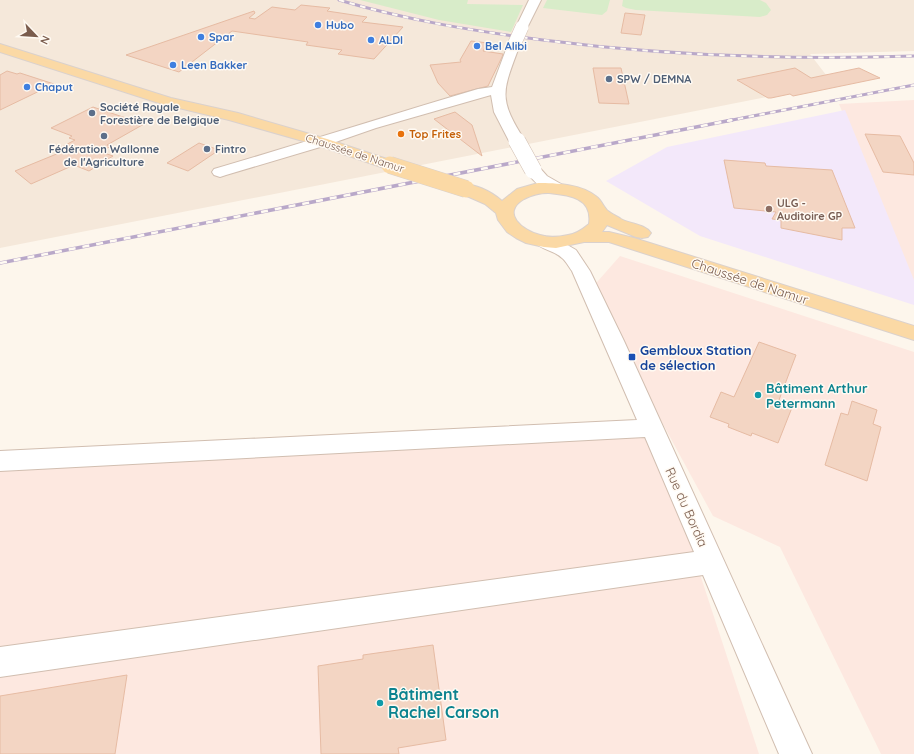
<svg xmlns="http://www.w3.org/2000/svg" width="914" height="754" font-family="Quicksand,sans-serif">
<rect width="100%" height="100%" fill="#fdf6ec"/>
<!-- residential -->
<path fill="#f5e8da" d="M0,0H914V51L810,54L833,84L0,248Z"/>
<!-- commercial -->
<path fill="#fde8e0" d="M914,100V286L839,104Z
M620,256L914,352V754H881L780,547L713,516L590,290Z
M652,428L759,754H0V461Z"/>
<!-- education -->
<path fill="#f3e8fa" d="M845,110L914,280V305L700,236L606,181L667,147Z"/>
<!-- green -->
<path fill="#d8ecc9" d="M360,0H468L467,4L523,5L511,32L439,20Z
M547,0H610L607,11L602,15L543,8Z
M623,0H760L766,3L771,10L767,15L760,17L636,10L626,8L622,6Z"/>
<!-- building -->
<path fill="#f3d5c3" stroke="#e6bba3" d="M301,5L330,8L327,11L367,17L362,22L403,27L374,59L338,54L342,50L306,45L308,42L232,31L179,72L126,55L254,11L255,13L249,18L255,19L272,7L295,10Z
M625,13L645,15L641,35L621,33Z
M471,41L488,43L483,51L503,54L502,57L488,86L450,96L438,83L430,65L461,62L460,60Z
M593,68H621L629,104L599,103Z
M795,68L811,78L859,68L880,78L793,96L790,94L771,98H768L737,80Z
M7,71L17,74L20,73L54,84L0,110V75Z
M93,107L144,124L107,145L111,146L101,152L113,156L89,171L74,165L31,184L15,171L59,153L54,151L75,140L69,138L72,136L51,128Z
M455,112L472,125L482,156L434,119Z
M865,134L900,136L914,163V175L883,172Z
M199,143L219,150L188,171L167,163Z
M724,160L765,163L766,166L832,170L855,228H842V240L781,228V220L772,219L776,212L734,208Z
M759,342L796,355L779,400L793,405L778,443L752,433L751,436L728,427L729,424L710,417L721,392L734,397Z
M852,401L877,410L873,424L881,427L867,481L825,465L841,413L848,415Z
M433,645L446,740L398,748L399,754H321L318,666L363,659V655Z
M127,675L115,754H0V696Z"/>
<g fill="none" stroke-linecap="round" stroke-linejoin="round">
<!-- minor casing -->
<g stroke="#d1beb0" stroke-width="2">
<path id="minor" d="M529,0H541L526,30H518L516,27Z
M513,43L517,44L519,47C502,93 498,98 525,141L522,144L517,146L512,144L509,141L494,112L491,95L376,128L327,145L226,175L220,177L214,175L212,172L214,169C303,143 390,115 478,89L492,87L507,47L509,44Z
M533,165L539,167L547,176L561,184L563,188L561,192C546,195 533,181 525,170L527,167Z
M543,236L564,243L576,250L590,271L624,341L812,754H779L703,575L0,677V647L694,552L645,437L0,471V451L637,420L572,271C569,267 566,261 562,258C554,250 540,250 534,241L537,237Z"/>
</g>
<!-- major casing -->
<g stroke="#dad1cd" stroke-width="2">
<path id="major" d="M0,44L171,98L238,113L327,139L396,162L398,165L396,168L390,170L384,168L317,145L229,120L162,104L0,52Z
M538,183C556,183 582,184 597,197C602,201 604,208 608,211C611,214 617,216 621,219C630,224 645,224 651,233L648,237L642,238L636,237L607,225L602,232H609L634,238L914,326V340L609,242H584L556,248L544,247L526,243L516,238L507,232L498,220L496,213L485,204L460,193L458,189L460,185C473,182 492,192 502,201L517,189ZM548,193C568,195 593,197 589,224C583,229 576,234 568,235C559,237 549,238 540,235C523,231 500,213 524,199C532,195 539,193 548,193Z"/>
</g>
<!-- minor -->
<use href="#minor" fill="#fff" fill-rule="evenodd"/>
<!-- major -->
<use href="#major" fill="#fbd9a5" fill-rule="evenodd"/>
<!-- rail-far1 casing -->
<g stroke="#b9a8c9" stroke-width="3">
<path id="rail-far1" d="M339,0C406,20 474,31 543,40C667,56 790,60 914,56
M727,121L914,85"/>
</g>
<!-- rail casing -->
<g stroke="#b9a8c9" stroke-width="3.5">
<path id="rail" d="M0,263L732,120"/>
</g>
<!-- rail-far1 -->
<use href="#rail-far1" stroke="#fffaf3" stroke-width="2" stroke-dasharray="5.5" stroke-linecap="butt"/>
<!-- rail -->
<use href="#rail" stroke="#fffaf3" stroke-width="2.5" stroke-dasharray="7" stroke-linecap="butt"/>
<!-- minor-bridge-far1 casing -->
<g stroke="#d1beb0" stroke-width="14" stroke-linecap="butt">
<path id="minor-bridge-far1" d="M513,47L522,27"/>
</g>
<!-- minor-bridge casing -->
<g stroke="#d1beb0" stroke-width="18" stroke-linecap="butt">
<path id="minor-bridge" d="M517,141L533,170"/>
</g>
<!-- major-bridge casing -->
<g stroke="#dad1cd" stroke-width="18" stroke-linecap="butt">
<path id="major-bridge" d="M390,165L466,189"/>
</g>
<!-- minor-bridge-far1 -->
<use href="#minor-bridge-far1" stroke="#fff" stroke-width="13"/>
<!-- minor-bridge -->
<use href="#minor-bridge" stroke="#fff" stroke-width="17"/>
<!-- major-bridge -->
<use href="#major-bridge" stroke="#fbd9a5" stroke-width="17"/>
</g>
<!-- markers -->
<g fill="#3f7fe0" stroke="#fffaf3" stroke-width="1.5">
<circle cx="318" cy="25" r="4"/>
<circle cx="201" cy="37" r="4"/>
<circle cx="371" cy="40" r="4"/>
<circle cx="477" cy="46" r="4"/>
<circle cx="173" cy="65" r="4"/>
<circle cx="27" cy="87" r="4"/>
</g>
<g fill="#5c6f8a" stroke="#fffaf3" stroke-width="1.5">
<circle cx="609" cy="79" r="4"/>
<circle cx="92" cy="113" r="4"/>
<circle cx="104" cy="136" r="4"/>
<circle cx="207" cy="149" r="4"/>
</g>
<circle fill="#e8710a" stroke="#fffaf3" stroke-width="1.5" cx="401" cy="134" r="4"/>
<circle fill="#8d6e63" stroke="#fffaf3" stroke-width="1.5" cx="769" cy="209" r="4"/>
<rect fill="#1a4fb4" stroke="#fffaf3" stroke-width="1.5" x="628" y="353" width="8" height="8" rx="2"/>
<g fill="#0f9aa8" stroke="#fffaf3" stroke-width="1.5">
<circle cx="758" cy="395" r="4"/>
<circle cx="380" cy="703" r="4"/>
</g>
<g text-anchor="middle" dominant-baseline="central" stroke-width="3" stroke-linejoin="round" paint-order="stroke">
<!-- far-shop labels -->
<g font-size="11" font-weight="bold" fill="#366cbe" stroke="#fffaf3" text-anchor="start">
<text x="326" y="25">Hubo</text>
<text x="209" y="37">Spar</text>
<text x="379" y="40">ALDI</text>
<text x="485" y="46">Bel Alibi</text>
<text x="181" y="65">Leen Bakker</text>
<text x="35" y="87">Chaput</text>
</g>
<!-- far-service labels -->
<g font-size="11" font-weight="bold" fill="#4e5e75" stroke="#fffaf3" text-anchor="start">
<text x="617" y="79">SPW / DEMNA</text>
<text x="100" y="107">Société Royale<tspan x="100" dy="13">Forestière de Belgique</tspan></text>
<text x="104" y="149" text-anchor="middle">Fédération Wallonne<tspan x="104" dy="13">de l'Agriculture</tspan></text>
<text x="215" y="149">Fintro</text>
</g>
<!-- far-food labels -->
<g font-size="11" font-weight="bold" fill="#c56008" stroke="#fffaf3" text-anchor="start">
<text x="409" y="134">Top Frites</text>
</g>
<!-- far-street labels -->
<g font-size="11" fill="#7a5c4d" stroke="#fffaf3">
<text transform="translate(355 153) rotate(18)">Chaussée de Namur</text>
</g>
<!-- far-education labels -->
<g font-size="11" font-weight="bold" fill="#785e54" stroke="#fffaf3" text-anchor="start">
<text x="777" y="203">ULG -<tspan x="777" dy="13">Auditoire GP</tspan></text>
</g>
<!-- street labels -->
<g font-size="13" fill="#7a5c4d" stroke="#fffaf3">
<text transform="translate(750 281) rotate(18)">Chaussée de Namur</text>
<text transform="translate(687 507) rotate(66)">Rue du Bordia</text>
</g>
<!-- transit labels -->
<g font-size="13" font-weight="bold" fill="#164399" stroke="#fffaf3" text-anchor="start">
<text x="640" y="350">Gembloux Station<tspan x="640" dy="15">de sélection</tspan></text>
</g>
<!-- culture labels -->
<g font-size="13" font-weight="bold" fill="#0d838f" stroke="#fffaf3" text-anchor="start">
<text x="766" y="388">Bâtiment Arthur<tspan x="766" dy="15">Petermann</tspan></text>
</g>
<!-- near-culture labels -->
<g font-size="16" font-weight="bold" fill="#0d838f" stroke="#fffaf3" text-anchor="start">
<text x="388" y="694">Bâtiment<tspan x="388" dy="18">Rachel Carson</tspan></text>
</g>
</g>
<!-- north arrow -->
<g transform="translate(36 36) rotate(115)" stroke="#fffaf3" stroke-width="3" paint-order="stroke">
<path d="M0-3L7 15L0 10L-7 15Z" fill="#7a5c4d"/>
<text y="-6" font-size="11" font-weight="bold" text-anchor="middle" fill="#7a5c4d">N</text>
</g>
</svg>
